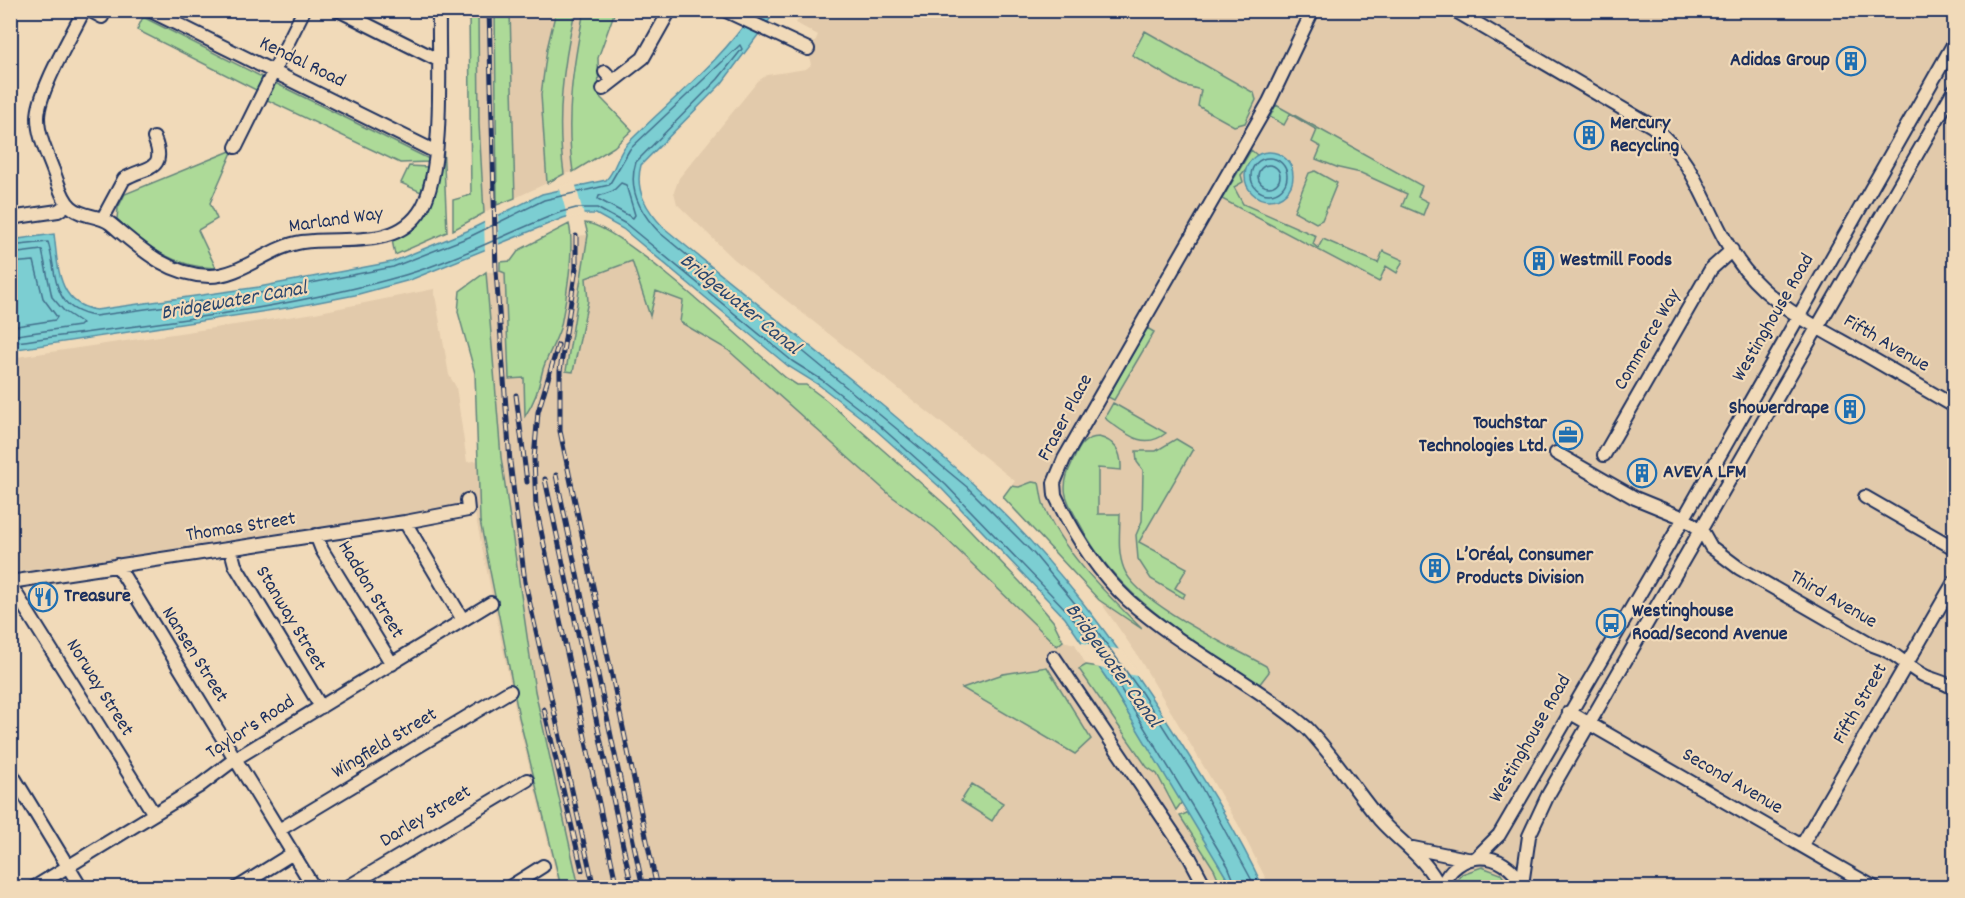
<svg xmlns="http://www.w3.org/2000/svg" width="1965" height="898" font-family="Dekko,sans-serif">
<rect width="100%" height="100%" fill="#f1dab9"/>
<filter id="ink" filterUnits="userSpaceOnUse"><feTurbulence type="fractalNoise" baseFrequency=".0167" numOctaves="2"/><feDisplacementMap in="SourceGraphic" scale="12" xChannelSelector="R" yChannelSelector="G"/><feConvolveMatrix kernelMatrix="1 2 1 2 8 2 1 2 1" color-interpolation-filters="sRGB"/></filter>
<g filter="url(#ink)">
<!-- built -->
<path fill="#e2caab" d="M478,11H495L497,205L484,213L479,124Z
M510,11H556L547,49L541,95L547,183L515,198Z
M575,11H584L572,72L569,115L573,172L564,174L559,114L562,71Z
M804,11H1954V887H1270L1238,824L1136,653L1099,600L1003,497L1015,481L734,259L677,204L674,192L679,178L758,81L767,75L806,69L811,65L809,54L818,35L796,23Z
M588,235L566,371L573,372L588,301L585,273L644,255L776,370L771,376L1060,643L1063,641L1075,644L1086,665L1079,670L1147,767L1157,774L1172,805L1214,869L1222,887H559L517,717L471,494L462,508L11,573L10,358L315,313L434,289L449,375L456,387L467,462L501,457L486,272H505L509,378H524L526,415L537,398L543,368L560,326L573,236Z"/>
<!-- green -->
<path fill="#adda98" stroke="#64847b" stroke-width="1.5" d="M469,11H478L479,124L484,213L453,230V200L471,195Z
M495,11H510L515,198L497,205Z
M556,11H575C563,66 556,117 564,174L547,183L541,95L547,49Z
M584,11H615L598,58L599,96L632,130L614,147L573,172C565,117 573,65 584,11Z
M143,17L264,78L258,91L137,30Z
M1145,31L1254,93L1256,100L1245,123L1234,126L1198,106L1201,90L1183,85L1132,55Z
M271,81L429,159V162L400,163L263,98Z
M1276,105L1422,186L1418,197L1428,202L1423,215L1402,206L1407,194L1361,173L1339,168L1316,159L1321,147L1312,142L1317,130L1290,114L1284,125L1270,117Z
M442,119L447,232L395,255L392,240L418,222Z
M233,150L210,203L217,219L198,230L216,268C176,268 144,246 117,219L118,208L125,194Z
M1251,150L1257,155L1241,175L1243,182L1234,187L1243,204L1316,236L1313,244L1318,248L1323,239L1378,263L1383,251L1403,260L1397,273L1386,266L1379,282L1222,199Z
M409,166L428,167L421,192L401,183Z
M1315,171L1337,183L1322,220L1316,223L1294,211L1309,173Z
M585,223C619,223 753,350 786,378L797,385H806L826,400L948,507L1021,583L1053,621L1063,641L1057,646L935,528L890,495L728,350L680,322L683,301L656,291L650,316L632,261L586,278L588,301L573,372L566,371L588,235Z
M569,224C575,246 566,301 561,325C557,340 548,354 543,369C538,388 537,398 525,416L524,378L509,379L505,273L500,271V262L511,261L519,250Z
M486,272L501,457L535,691L579,887H561L519,717L480,521L475,373L458,312L460,291Z
M1147,328L1154,332L1114,400L1108,397Z
M1113,403L1166,433C1144,451 1125,433 1107,420L1105,417Z
M1099,437C1115,441 1122,453 1121,470L1098,468V514H1120C1120,532 1117,552 1124,569C1137,603 1232,647 1266,666L1269,672L1259,685C1192,639 1119,600 1081,526C1067,501 1058,491 1072,463C1078,450 1082,437 1099,437Z
M1176,439L1193,449L1139,542L1187,568L1175,588L1185,594L1183,598L1151,579L1138,559L1136,535L1142,521L1143,470L1137,462L1136,451H1156Z
M1032,482L1039,483C1041,490 1041,498 1044,506C1063,553 1107,594 1142,629L1099,600L1003,497L1011,486L1019,487Z
M1086,665L1099,667L1109,682L1182,802L1176,810L1157,774L1147,767L1079,669Z
M1047,667L1091,739L1075,754L962,688L1003,674Z
M972,784L1003,803L992,821L961,801Z
M1189,812L1232,887H1222L1214,869L1180,816Z
M1482,867L1501,874L1510,887H1452L1462,874Z"/>
<!-- water -->
<path fill="#7cced2" stroke="#558ea4" stroke-width="1.5" d="M754,11H776L722,83L641,165C634,191 647,210 664,228C766,312 872,393 971,482C1052,555 1117,643 1175,734C1207,784 1238,834 1263,887H1232L1109,682L1065,618L942,489L868,423L819,385L788,366L623,229L596,214H577L563,218L410,280L355,295L293,307L11,350V240L54,234C58,265 57,304 96,310L259,287L392,262L467,231L542,194L606,180C616,170 617,155 627,144C670,100 720,63 754,11Z
M1245 176a24 24 0 1 1 48 0a24 24 0 1 1-48 0Z"/>
<!-- pier -->
<path fill="#f1dab9" d="M575,182L584,216L568,219L559,186Z
M498,212L499,248L485,254L484,219Z
M1078,642L1122,650L1141,677L1095,667Z"/>
<g fill="none" stroke-linecap="round" stroke-linejoin="round">
<!-- shore -->
<path stroke="#426f8c" stroke-width="1.5" d="M1251 176a18 18 0 1 1 36 0a18 18 0 1 1-36 0Z
M1258 176a11 11 0 1 1 22 0a11 11 0 1 1-22 0Z
M621,183L626,185L635,215L633,218L598,199L599,196L613,191Z
M10,246L48,242C58,275 50,309 95,316L260,293L393,267L469,237L544,200L609,185L630,149L740,45L742,49L718,79L636,162C627,190 641,214 660,233L967,487L1034,554L1092,624L1141,692L1199,783L1256,888
M10,254L42,250L52,297L64,311L82,323L79,326L10,336
M10,263L34,261L43,298L57,317L55,320L10,327
M10,343C142,324 277,312 405,275C459,259 509,232 561,212L576,208H597L626,224L792,361L822,380L872,419L946,485L1070,614L1114,678L1194,809L1228,866L1237,888"/>
<!-- minor casing -->
<g stroke="#1b2f5e" stroke-width="16">
<path id="minor" d="M84,10C71,37 38,91 38,118C38,136 47,154 53,170C58,182 61,198 71,207C83,218 99,214 111,224C141,249 168,275 209,276C242,276 269,247 302,242C343,236 397,251 422,208C445,167 438,60 439,10
M89,10L102,17
M149,10L436,152
M338,10L438,60
M724,10L808,49
M1313,10L1269,102L1064,459L1054,483L1055,495C1073,533 1097,571 1128,600C1183,649 1251,681 1307,728C1334,756 1354,789 1379,819C1400,843 1426,857 1440,888
M1454,10L1652,126C1702,166 1707,223 1745,270C1773,305 1813,325 1852,347C1886,367 1920,386 1954,406
M605,72L613,81
M603,89L643,58L670,10
M236,147L304,10
M10,218L58,211L68,204
M103,218L124,179C145,166 168,172 154,138
M1556,453L1635,498L1684,518L1702,531L1711,547L1739,568L1873,645C1899,653 1906,668 1927,677C1937,681 1946,682 1954,689
M1604,455L1711,269L1732,250
M1865,497L1954,548
M405,522L463,620
M316,535L322,550L392,664
M231,550L235,565L321,707
M117,565L314,888
M10,582L405,522L468,510L467,500
M10,584L154,814
M1054,657L1190,858L1206,888
M1569,712L1875,888
M10,771L81,888
M279,830L510,691
M1802,845L1954,582
M1413,848L1467,859
M1477,857L1499,835L1684,518L1954,43
M1522,885L1529,836L1548,795L1954,90
M33,888L198,787L235,759L491,603
M237,888L293,853
M346,888L527,780
M508,888L543,866
M1441,888C1456,848 1504,848 1522,885"/>
</g>
<!-- minor -->
<use href="#minor" stroke="#f1dab9" stroke-width="12"/>
<!-- rail casing -->
<g stroke="#1b2f5e" stroke-width="5">
<path id="rail" d="M489,10L496,271L510,462L525,582L594,888
M576,236V268L560,371V431L657,888
M558,345L538,412L534,459L536,507L617,888
M516,395L527,482
M556,475L643,888
M545,479L632,888
M544,709L582,870"/>
</g>
<!-- rail -->
<use href="#rail" stroke="#f1dab9" stroke-width="3" stroke-dasharray="9" stroke-linecap="butt"/>
</g>
</g>
<!-- icons -->
<defs>
<g id="building-ring" transform="scale(1.5)"><circle r="9.5" fill="#f1dab9" stroke="#1f6fb2" stroke-width="1.5"/><path d="M-4-6H4V6H1V3H-1V6H-4ZM-2.5-4.3h1.7v1.8h-1.7ZM.8-4.3h1.7v1.8H.8ZM-2.5-1h1.7V.8h-1.7ZM.8-1h1.7V.8H.8Z" fill="#1f6fb2"/></g>
<g id="office-ring" transform="scale(1.5)"><circle r="9.5" fill="#f1dab9" stroke="#1f6fb2" stroke-width="1.5"/><path d="M-6-3h4V-5.5h4V-3h4V5H-6ZM-1-4.5V-3h2v-1.5ZM-6 0V1H6V0Z" fill="#1f6fb2"/></g>
<g id="restaurant-ring" transform="scale(1.5)"><circle r="9.5" fill="#f1dab9" stroke="#1f6fb2" stroke-width="1.5"/><path d="M-5-6h1v4h1v-4h1v4h1v-4h1v5L-1.5 .5V6h-2V.5L-5-1ZM5-6V6H3V1.5H1.5Q1.5-4 5-6Z" fill="#1f6fb2"/></g>
<g id="bus-ring" transform="scale(1.5)"><circle r="9.5" fill="#f1dab9" stroke="#1f6fb2" stroke-width="1.5"/><path d="M-5-6H5V4H4V6H2V4H-2V6H-4V4H-5ZM-3.5-4V0h7V-4ZM-3.5 1.2v1.5H-2V1.2ZM2 1.2v1.5H3.5V1.2Z" fill="#1f6fb2"/></g>
</defs>
<g fill-rule="evenodd">
<use href="#building-ring" x="1851" y="61"/>
<use href="#building-ring" x="1589" y="135"/>
<use href="#building-ring" x="1539" y="261"/>
<use href="#building-ring" x="1850" y="409"/>
<use href="#office-ring" x="1568" y="435"/>
<use href="#building-ring" x="1642" y="473"/>
<use href="#building-ring" x="1435" y="568"/>
<use href="#restaurant-ring" x="43" y="597"/>
<use href="#bus-ring" x="1611" y="623"/>
</g>
<g text-anchor="middle" dominant-baseline="central" stroke-width="4.5" stroke-linejoin="round" paint-order="stroke">
<!-- poi labels -->
<g font-size="20" font-weight="bold" fill="#1b2f5e" stroke="#f1dab9" text-anchor="start">
<text x="1830" y="61" text-anchor="end">Adidas Group</text>
<text x="1610" y="124">Mercury<tspan x="1610" dy="23">Recycling</tspan></text>
<text x="1560" y="261">Westmill Foods</text>
<text x="1829" y="409" text-anchor="end">Showerdrape</text>
<text x="1547" y="424" text-anchor="end">TouchStar<tspan x="1547" dy="23">Technologies Ltd.</tspan></text>
<text x="1663" y="473">AVEVA LFM</text>
<text x="1456" y="556">L’Oréal, Consumer<tspan x="1456" dy="23">Products Division</tspan></text>
<text x="64" y="597">Treasure</text>
<text x="1632" y="612">Westinghouse<tspan x="1632" dy="23">Road/Second Avenue</tspan></text>
</g>
<!-- street labels -->
<g font-size="20" fill="#1b2f5e" stroke="#f1dab9">
<text transform="translate(302 63) rotate(26)">Kendal Road</text>
<text transform="translate(336 221) rotate(-8)">Marland Way</text>
<text transform="translate(1774 318) rotate(-60)">Westinghouse Road</text>
<text transform="translate(1648 340) rotate(-60)">Commerce Way</text>
<text transform="translate(1886 344) rotate(30)">Fifth Avenue</text>
<text transform="translate(1066 418) rotate(-62)">Fraser Place</text>
<text transform="translate(241 528) rotate(-9)">Thomas Street</text>
<text transform="translate(370 590) rotate(59)">Haddon Street</text>
<text transform="translate(1833 600) rotate(30)">Third Avenue</text>
<text transform="translate(290 619) rotate(59)">Stanway Street</text>
<text transform="translate(194 655) rotate(58)">Nansen Street</text>
<text transform="translate(99 688) rotate(58)">Norway Street</text>
<text transform="translate(1861 704) rotate(-60)">Fifth Street</text>
<text transform="translate(251 728) rotate(-33)">Taylor's Road</text>
<text transform="translate(1531 739) rotate(-60)">Westinghouse Road</text>
<text transform="translate(385 744) rotate(-31)">Wingfield Street</text>
<text transform="translate(1732 782) rotate(30)">Second Avenue</text>
<text transform="translate(426 817) rotate(-31)">Darley Street</text>
</g>
<!-- water labels -->
<g font-size="21" font-style="italic" fill="#2a476f" stroke="#f1dab9">
<text transform="translate(234 302) rotate(-10)">Bridgewater Canal</text>
<text transform="translate(739 305) rotate(39)">Bridgewater Canal</text>
<text transform="translate(1112 666) rotate(54)">Bridgewater Canal</text>
</g>
</g>
<!-- margin -->
<rect width="1965" height="898" fill="none" stroke="#f1dab9" stroke-width="36"/>
<rect x="18" y="18" width="1929" height="862" fill="none" stroke="#1b2f5e" stroke-width="2" filter="url(#ink)"/>
</svg>
